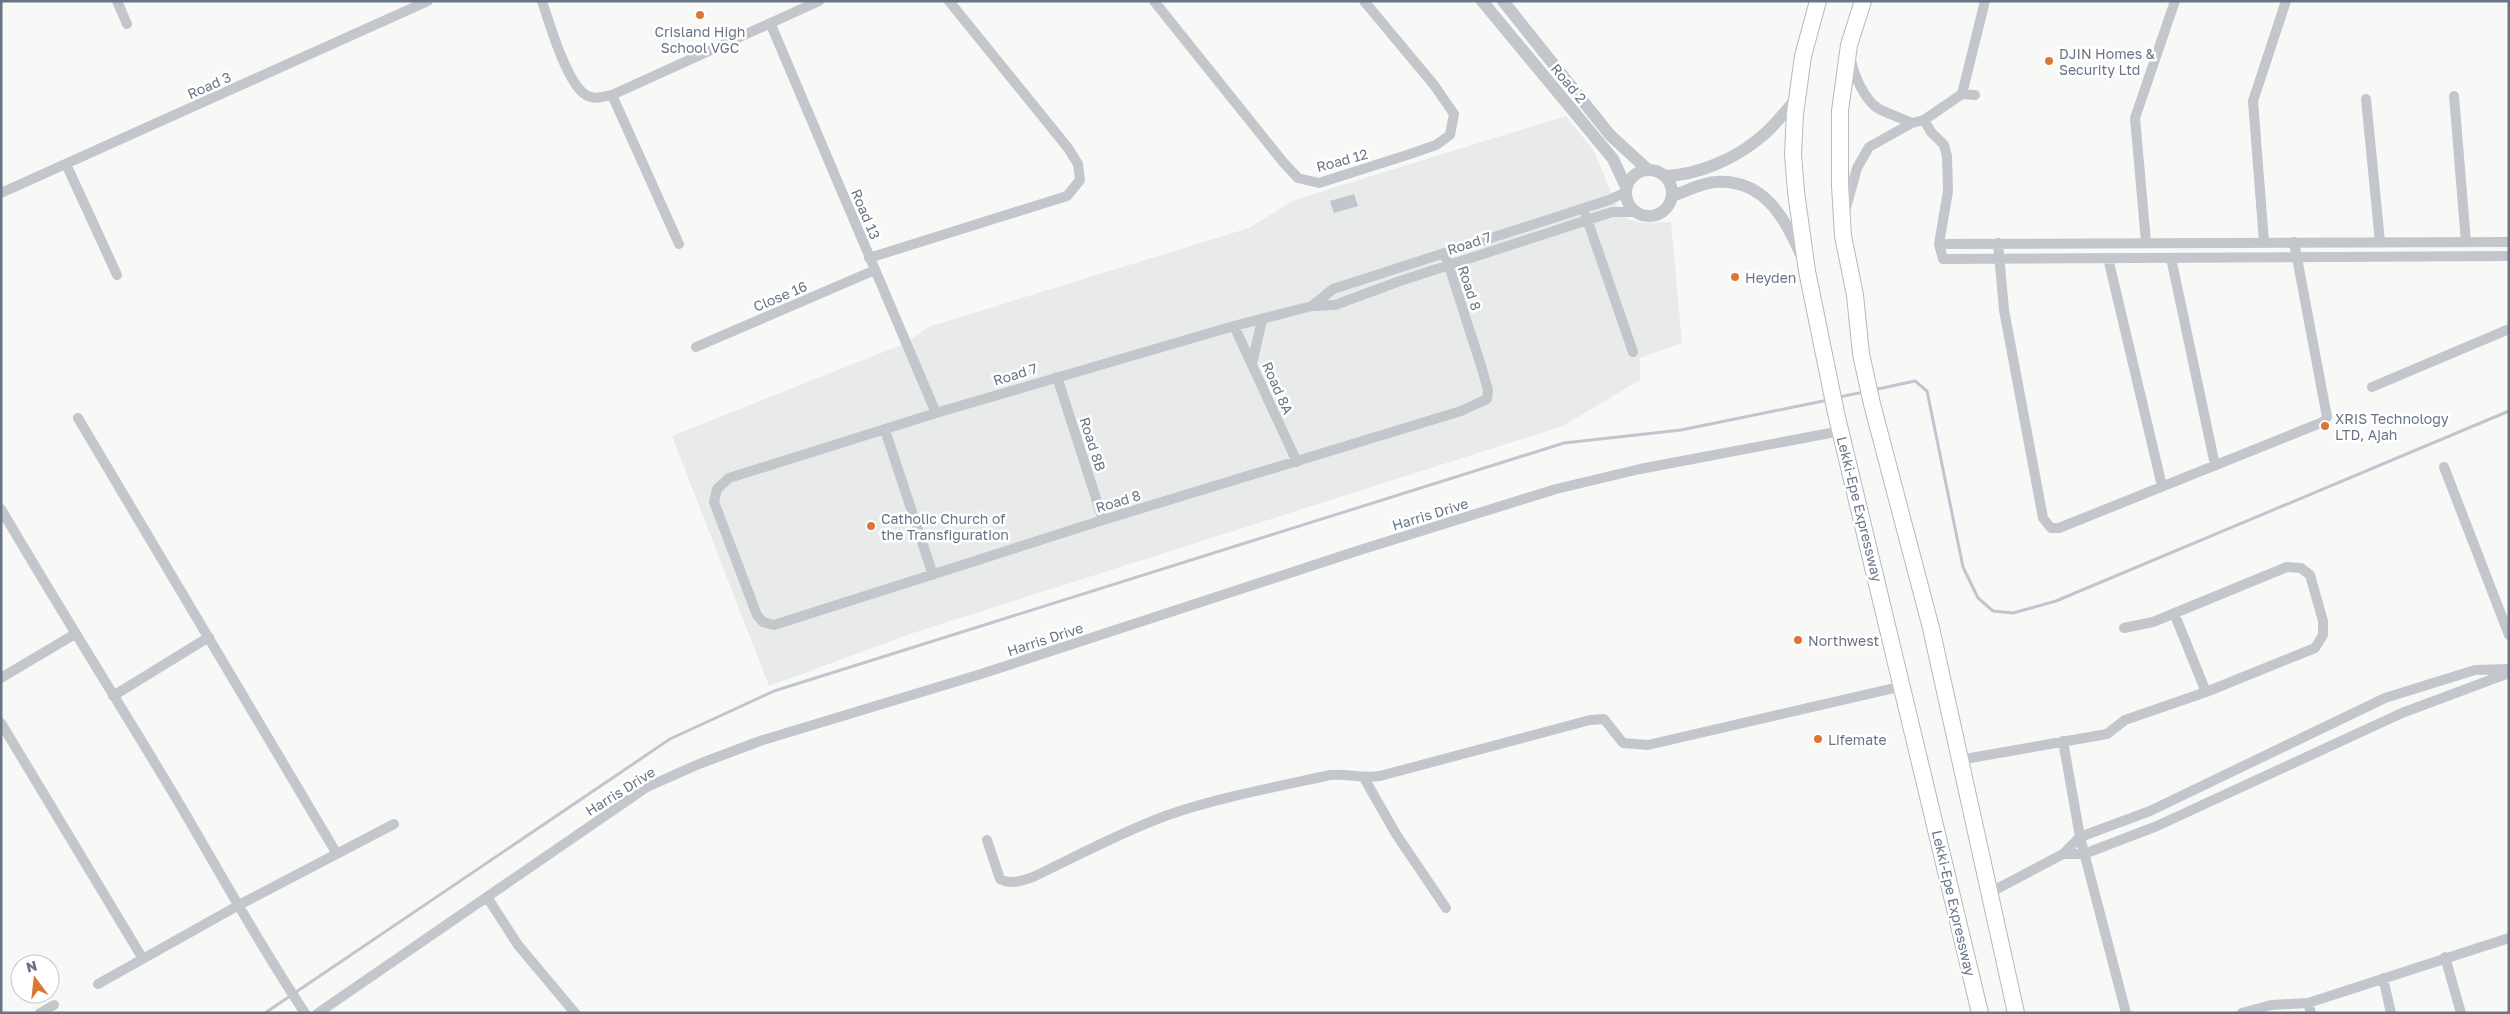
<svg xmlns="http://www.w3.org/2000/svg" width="2510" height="1014" font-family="'Golos Text',sans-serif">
<rect width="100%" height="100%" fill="#f8f9f7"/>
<!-- built -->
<path fill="#e9eaea" d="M1566,116L1594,151L1620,214L1630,220L1644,223L1671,222L1682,343L1640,358V380L1563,426L913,633L769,686L672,436L906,343L928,327L1249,228L1294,200Z"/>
<!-- water -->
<path fill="#bfc6cd" d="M1354,194L1358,206L1334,213L1330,201Z"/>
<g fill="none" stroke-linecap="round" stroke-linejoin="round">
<!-- stream -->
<path stroke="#bfc6cd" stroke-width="3" d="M1873,390L1915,381L1927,391L1963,567L1978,598L1993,611L2013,613L2056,601L2509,411
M1839,397L1864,392
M265,1013L670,739L774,691L1564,443L1681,430L1828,400"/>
<!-- trunk casing -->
<g stroke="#b6b9bd" stroke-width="18">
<path id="trunk" d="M1818,1L1803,56L1795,114L1793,154L1796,192L1807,271L1836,413L1980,1013
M1863,1L1849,45L1840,111V186L1843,236L1855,295L1861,354L1872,404L1931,628L2016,1013"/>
</g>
<!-- minor -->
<path stroke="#c3c6ca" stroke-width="10" d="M117,1L127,24
M542,1C549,22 567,84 586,95C594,100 603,97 612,95L819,1
M1154,1L1283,162L1298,178L1319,183L1407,155L1436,145L1450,135L1454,114L1434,85L1364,1
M771,25L936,413
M1851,59C1853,74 1865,101 1879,109C1889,114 1901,118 1912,123
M1962,94L1985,1
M612,95L679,244
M2454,96L2466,242
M2366,99L2380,242
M1924,120L1931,132L1944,145L1947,156L1948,191L1939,244L1943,259L2509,256
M66,164L117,275
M1,193L428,1
M1846,208L1857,168L1869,147L1912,123L1924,120L1962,94L1975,95
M1586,216L1633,352
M2146,242L2135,118L2175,1
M2264,242L2253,101L2286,1
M1998,243L2004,310L2043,518L2051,528H2059L2323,422L2327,417L2294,242
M1939,244L2509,242
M1444,253L1449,266L1482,369L1488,390L1487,399L1461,411L1103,520L774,625L763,622L757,615L714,502L717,489L729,478L936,413L1234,326L1312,306L1335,305L1400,281L1612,212H1636
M869,258L1067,196L1080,180L1078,164L1068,148L949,1
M2108,258L2162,486
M2171,258L2215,465
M1312,306L1333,289L1609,200L1626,192
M1234,326L1297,462
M696,347L875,270
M1252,364L1262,320
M1057,377L1103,520
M2372,387L2509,329
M78,418L337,854
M885,430L933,575
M2444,467L2509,635
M1,509C56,603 114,695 170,788C215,863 256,940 305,1013
M2174,613L2206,692
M1,678L75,634
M113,696L209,637
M1,723L143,959
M2063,741L2080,837L2126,1013
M1959,760L2107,734L2125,720L2206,692L2315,648L2323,635V621L2310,575L2301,568L2287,567L2153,622L2124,628
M1364,778L1396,834L1446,908
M987,840L1000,879C1012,885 1021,881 1033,877C1077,856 1121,832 1168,815C1220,797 1276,787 1330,775C1347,773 1362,779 1380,776L1590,720L1604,719L1623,743L1648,745L1903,686
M2063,854H2084L2157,826L2402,713L2509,673
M1989,893L2063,854L2080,837L2150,811L2385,698L2475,670L2509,669
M487,897L518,945L575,1013
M2445,957L2461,1013
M2383,978L2391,1013
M98,984L239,905L394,824
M2308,1003L2311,1013
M40,1013L54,1005
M318,1013L647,787L699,764L760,741L981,674L1360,550L1556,489L1640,469L1841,431
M2242,1013L2271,1005L2308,1003L2509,938"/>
<!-- tertiary -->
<path stroke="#c3c6ca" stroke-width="12" d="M1482,1L1613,159L1626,187
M1503,1L1610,135L1648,170
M1626 193a23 23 0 1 1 46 0a23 23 0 1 1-46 0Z
M1665,176C1698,175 1735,159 1761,137C1775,126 1786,110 1798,97
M1672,196C1686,192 1702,182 1716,182C1763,179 1785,217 1801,255"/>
<!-- trunk -->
<use href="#trunk" stroke="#fff" stroke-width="16"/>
</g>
<!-- markers -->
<g fill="#db7634" stroke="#fff" stroke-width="2">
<circle cx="700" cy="15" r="5"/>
<circle cx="2049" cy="61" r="5"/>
<circle cx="1735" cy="277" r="5"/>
<circle cx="2325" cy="426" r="5"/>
<circle cx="871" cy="526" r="5"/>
<circle cx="1798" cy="640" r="5"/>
<circle cx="1818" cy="739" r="5"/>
</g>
<g text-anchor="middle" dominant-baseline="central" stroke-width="5" stroke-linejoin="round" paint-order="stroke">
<!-- poi labels -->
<g font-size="14" fill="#697586" stroke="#fff" text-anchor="start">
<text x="700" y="31" text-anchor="middle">Crisland High<tspan x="700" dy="16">School VGC</tspan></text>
<text x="2059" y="53">DJIN Homes &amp;<tspan x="2059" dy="16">Security Ltd</tspan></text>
<text x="1745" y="277">Heyden</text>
<text x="2335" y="418">XRIS Technology<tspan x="2335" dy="16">LTD, Ajah</tspan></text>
<text x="881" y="518">Catholic Church of<tspan x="881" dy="16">the Transfiguration</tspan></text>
<text x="1808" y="640">Northwest</text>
<text x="1828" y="739">Lifemate</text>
</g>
<!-- street labels -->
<g font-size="14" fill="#697586" stroke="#fff">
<text transform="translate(1569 83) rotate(50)">Road 2</text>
<text transform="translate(209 85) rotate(-24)">Road 3</text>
<text transform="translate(1342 160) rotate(-15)">Road 12</text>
<text transform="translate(866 214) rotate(67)">Road 13</text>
<text transform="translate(1469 243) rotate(-18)">Road 7</text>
<text transform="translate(1470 288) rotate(72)">Road 8</text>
<text transform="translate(780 296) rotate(-23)">Close 16</text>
<text transform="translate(1015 374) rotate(-17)">Road 7</text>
<text transform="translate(1278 388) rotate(66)">Road 8A</text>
<text transform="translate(1093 444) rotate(72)">Road 8B</text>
<text transform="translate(1118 501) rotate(-17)">Road 8</text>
<text transform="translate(1860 509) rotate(76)">Lekki-Epe Expressway</text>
<text transform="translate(1430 514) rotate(-17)">Harris Drive</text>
<text transform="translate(1045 639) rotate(-18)">Harris Drive</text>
<text transform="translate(620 791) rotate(-32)">Harris Drive</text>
<text transform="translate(1954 903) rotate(77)">Lekki-Epe Expressway</text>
</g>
</g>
<!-- border -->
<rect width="2510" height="1014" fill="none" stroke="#697586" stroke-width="5"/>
<!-- north arrow -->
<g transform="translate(35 979) rotate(345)"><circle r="24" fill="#ffffff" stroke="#c3c8cf"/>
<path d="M0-4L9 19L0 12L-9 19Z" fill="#db7634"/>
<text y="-8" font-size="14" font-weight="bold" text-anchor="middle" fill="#697586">N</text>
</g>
</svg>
